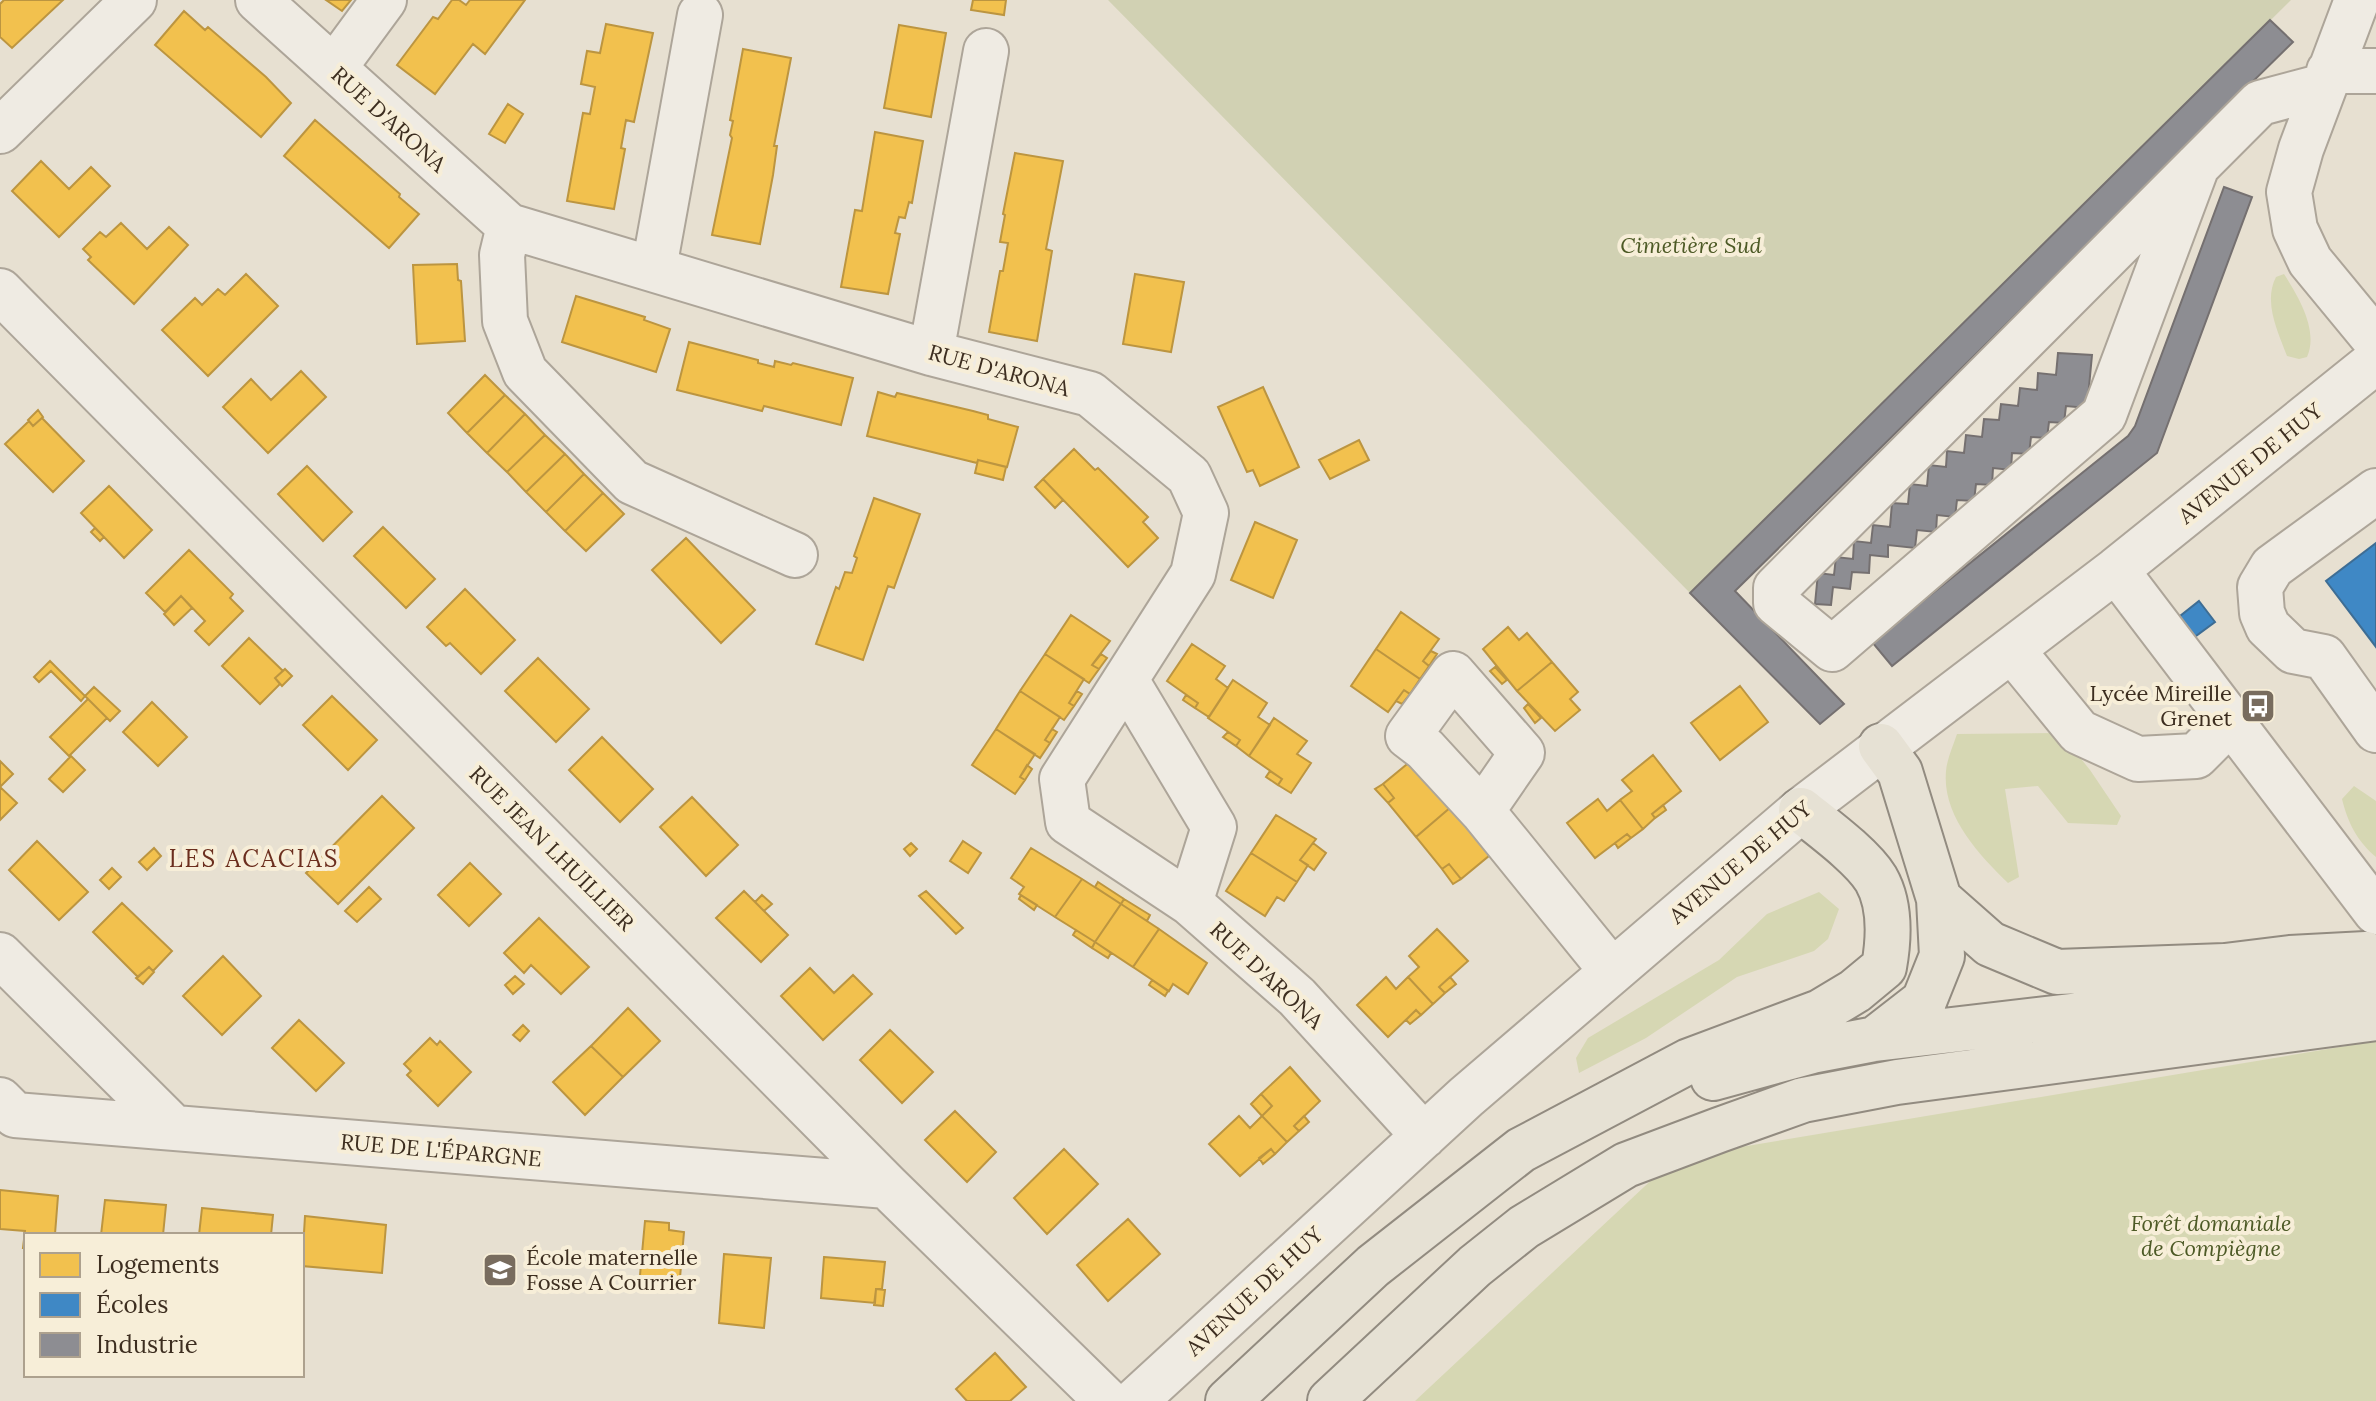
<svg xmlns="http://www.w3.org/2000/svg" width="2376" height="1401" font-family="Lora,serif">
<rect width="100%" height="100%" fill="#e7e0d1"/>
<!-- green -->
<path fill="#d6d7b3" d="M2284,274C2298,296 2319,330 2307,357L2299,359L2287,356C2278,332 2263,302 2276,277Z
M2060,733L2090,770L2121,816L2117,825L2068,823L2038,786L2005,789L2019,877L2008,883C1978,854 1942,815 1946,771C1947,759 1953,746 1957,734Z
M2354,786L2376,801V857C2357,841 2348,823 2342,799Z
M1819,892L1839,909L1828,939L1814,951L1737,977L1646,1038L1579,1073L1576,1058L1588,1038L1719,960L1767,914Z
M2376,1041V1401H1415L1675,1158Z"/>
<!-- cemetery -->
<path fill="#d1d1b3" d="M1108,0H2291L1690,593Z"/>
<!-- homes -->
<path fill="#f2c14e" stroke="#bc9540" stroke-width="2" d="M4,0H63L12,48L0,37V4Z
M326,0H351L342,11Z
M452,0H459L466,5L470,0H525L485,54L473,44L435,94L397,65L433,17L438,19Z
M973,0H1006L1004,15L971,10Z
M184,11L205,30L208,27L266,77L291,103L261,137L155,45Z
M606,24L653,33L634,122L626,120L621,148L625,149L614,209L567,201L583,113L590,114L595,87L581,84L587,51L600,53Z
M899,25L946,33L931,117L884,108Z
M743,49L791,58L774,146H777L773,175L760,244L712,235L732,138L730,135L733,121L730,120Z
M508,104L523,114L505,143L489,134Z
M315,120L400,194L399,197L419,214L389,248L284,156Z
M875,132L923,141L912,203L909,202L905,218L899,217L895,233L900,234L888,294L841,287L855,210L862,211Z
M1015,153L1063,161L1046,249L1052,251L1037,341L989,332L1000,271H1003L1008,243L1000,242L1005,215L1003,214Z
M41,161L69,189L91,167L110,186L59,237L12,191Z
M121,223L147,249L169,227L188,245L134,304L88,260L91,257L83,249L100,232L106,237Z
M457,264L458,280L461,281L465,341L417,344L413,265Z
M246,274L278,306L208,376L162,330L195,298L202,305L218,289L225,295Z
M1135,274L1184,282L1171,352L1123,344Z
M576,296L645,317L644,320L670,329L656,372L562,342Z
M689,342L758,360V363L774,367L775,361L791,365L793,363L853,378L841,425L764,406L762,411L677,390Z
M301,371L326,397L268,453L223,407L251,379L271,400Z
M485,375L505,395L467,433L448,413Z
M1263,387L1299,467L1260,486L1253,470L1247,472L1218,407Z
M878,392L895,397L897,393L973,411L988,415V419L1018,427L1007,467L978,460L977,463L867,436Z
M505,395L525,414L487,453L467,433Z
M38,410L43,417L33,426L28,420Z
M525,414L545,435L507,472L487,453Z
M42,418L84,461L53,492L5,444L29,421L33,426Z
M545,435L565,454L526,492L507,472Z
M1359,440L1369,460L1330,479L1319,460Z
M1074,449L1095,470L1098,468L1148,517L1143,522L1158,538L1128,567L1043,479Z
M565,454L584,474L546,512L526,492Z
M978,460L1006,467L1003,480L975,473Z
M307,466L352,512L323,541L278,494Z
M584,474L603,493L565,531L546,512Z
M1043,479L1063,500L1055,508L1035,487Z
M109,486L152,530L124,558L81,513Z
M603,493L624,514L586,551L565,531Z
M874,498L920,514L894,588L888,586L863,660L816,644L836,587L839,589L845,572L852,573L857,558L854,556Z
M1255,522L1297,540L1273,598L1231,580Z
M383,527L435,579L406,608L354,556Z
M95,528L104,537L100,541L91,532Z
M686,538L755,610L721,643L652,570Z
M189,550L233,594L230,598L243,611L209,645L195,631L205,621L181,596L165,612L146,593Z
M465,589L515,640L481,674L450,643L446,646L427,627Z
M181,596L192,608L174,625L164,614Z
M1401,612L1439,639L1423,661L1429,666L1420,679L1376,649Z
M1071,615L1110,641L1092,665L1099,669L1089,683L1045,654Z
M1508,627L1519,640L1527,633L1552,662L1517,691L1483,649Z
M249,638L283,671L275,678L280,684L260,704L222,666Z
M1192,644L1225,666L1216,679L1228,688L1209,717L1195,708L1198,703L1167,681Z
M1376,649L1420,679L1410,694L1404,690L1388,712L1351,686Z
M1431,651L1437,654L1429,666L1423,661Z
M1045,654L1084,679L1069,703L1074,706L1064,720L1020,691Z
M1101,654L1107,658L1099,669L1092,665Z
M538,658L589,709L556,742L505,691Z
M50,661L85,696L81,701L51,671L39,682L34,677Z
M1552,662L1578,692L1570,699L1580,710L1555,731L1517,691Z
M1495,667L1507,680L1502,684L1490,671Z
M285,669L292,676L282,686L275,678Z
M1233,680L1267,703L1258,717L1270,725L1249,756L1236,746L1240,740L1208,718Z
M1740,686L1768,722L1720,760L1691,723Z
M94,687L120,711L110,721L85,696Z
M1404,690L1410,694L1402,704L1396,701Z
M1020,691L1060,717L1045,740L1050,743L1040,758L996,729Z
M1077,691L1082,694L1074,706L1069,703Z
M1186,695L1198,703L1195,708L1183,700Z
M332,696L377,740L348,770L303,725Z
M88,699L107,718L69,756L50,737Z
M152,702L187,737L158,766L123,732Z
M1528,704L1541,718L1535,723L1524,708Z
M1274,718L1307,741L1297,754L1311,763L1291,793L1278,785L1282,779L1249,756Z
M996,729L1035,754L1020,777L1025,780L1015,794L972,765Z
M1052,729L1057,732L1050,743L1045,740Z
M1228,732L1240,740L1236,746L1223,737Z
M602,737L653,789L620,822L569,770Z
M1653,755L1681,791L1652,814L1655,818L1643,829L1620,800L1632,791L1622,780Z
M71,756L85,770L63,792L49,779Z
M1412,760L1451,807L1416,837L1388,803L1394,798L1383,784Z
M0,761L13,774L0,787L17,803L0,820Z
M1027,765L1032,769L1025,780L1020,777Z
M1270,771L1282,779L1278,785L1266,777Z
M1383,784L1394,798L1388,803L1375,789Z
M382,796L414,828L338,904L306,873Z
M692,797L738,845L706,876L660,827Z
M1598,799L1607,811L1620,800L1643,829L1631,838L1627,834L1595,858L1567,823Z
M1663,805L1666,810L1655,818L1652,814Z
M1451,807L1490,855L1461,879L1449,864L1442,869L1416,837Z
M1276,815L1316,839L1300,860L1308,865L1297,882L1251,853Z
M1627,834L1631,838L1618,848L1615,843Z
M37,841L88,892L59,920L9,870Z
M963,841L981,853L968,873L950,861Z
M911,843L917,849L910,856L904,849Z
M1313,843L1326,853L1314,870L1300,860Z
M154,848L161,856L147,870L139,862Z
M1031,848L1082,879L1055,917L1019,894L1024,887L1011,878Z
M1251,853L1297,882L1284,901L1277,897L1265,916L1226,891Z
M470,863L501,894L469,926L438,895Z
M1449,864L1461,879L1453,884L1442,869Z
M112,868L121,877L109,889L100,880Z
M1082,879L1121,904L1095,942L1055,917Z
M1098,882L1124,899L1121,904L1095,887Z
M369,887L381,899L357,922L345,911Z
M744,891L788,935L761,962L716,918Z
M926,891L963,928L956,934L919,896Z
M762,895L772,904L764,911L755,902Z
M1021,895L1037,905L1034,910L1019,899Z
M1124,899L1150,915L1147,921L1121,904Z
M122,903L172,951L153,971L149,967L138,977L93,932Z
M1121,904L1159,929L1133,967L1095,942Z
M539,918L589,967L561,994L531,965L524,973L504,953Z
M1159,929L1207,963L1188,994L1173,984L1169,991L1133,967Z
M1437,929L1468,961L1439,987L1445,993L1433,1004L1408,977L1419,967L1409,956Z
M1076,930L1095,942L1092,948L1073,935Z
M1095,942L1111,953L1108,958L1092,948Z
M223,956L261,996L222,1035L183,996Z
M149,967L154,972L143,984L136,978Z
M810,968L834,993L853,975L872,994L823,1040L781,996Z
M515,976L524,984L513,994L505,985Z
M1386,977L1396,989L1408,977L1433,1004L1421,1015L1416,1010L1388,1037L1357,1005Z
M1450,977L1456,984L1445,993L1439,987Z
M1152,980L1168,991L1165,996L1149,985Z
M628,1008L660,1041L623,1077L591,1046Z
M1416,1010L1421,1015L1410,1024L1406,1020Z
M299,1020L344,1063L316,1091L272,1048Z
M523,1025L529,1031L520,1041L513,1035Z
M890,1030L933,1072L902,1103L860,1060Z
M430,1038L437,1045L440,1041L471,1072L438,1106L407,1075L411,1071L404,1064Z
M591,1046L623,1077L585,1115L553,1082Z
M1290,1067L1320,1101L1294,1126L1299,1131L1287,1142L1262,1116L1272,1106L1261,1094Z
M1261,1094L1272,1106L1262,1116L1251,1104Z
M955,1111L996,1152L967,1182L925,1140Z
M1239,1116L1250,1128L1262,1116L1287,1142L1275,1154L1271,1149L1240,1176L1209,1144Z
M1304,1116L1309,1122L1299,1131L1294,1126Z
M1064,1149L1098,1184L1047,1234L1014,1198Z
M1271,1149L1275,1154L1263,1164L1259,1158Z
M0,1190L58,1196L55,1234L26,1235V1248H23L25,1231L0,1229Z
M105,1200L166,1205L163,1235H101Z
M202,1208L273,1215L271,1235H199Z
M305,1216L386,1225L382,1273L302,1266Z
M1128,1219L1160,1254L1108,1301L1077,1265Z
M645,1221L669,1223V1230L684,1232L679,1289L639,1286Z
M724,1254L771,1258L764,1328L719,1323Z
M824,1257L885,1262L882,1289H876L875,1303L821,1298Z
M876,1289L885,1290L883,1306L874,1305Z
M995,1353L1026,1387L1010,1401H967L956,1389Z"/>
<!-- schools -->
<path fill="#3f88c5" stroke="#3e6d94" stroke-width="2" d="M2376,543V647L2326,581Z
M2199,601L2215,622L2185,644L2170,624Z"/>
<!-- industry -->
<path fill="#8d8d92" stroke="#757070" stroke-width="2" d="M2270,20L2293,42L1735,591L1844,704L1820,724L1690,593Z
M2224,187L2252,197L2157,453L1892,666L1872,642L2128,436L2135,426Z
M2058,353L2092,355L2087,408L2066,406L2064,423L2049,422L2047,438L2031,437L2029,454L2012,453L2011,470L1993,468L1992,485L1976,484L1974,501L1957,500L1955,517L1937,515L1936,532L1917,530L1915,548L1888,545V557L1870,555L1869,573L1852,572L1850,589L1833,587L1831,605L1815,604L1818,573L1834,575L1836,557L1853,559L1854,541L1871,543L1873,525L1890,527L1892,503L1908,504L1910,484L1927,486L1929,465L1946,467L1947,451L1964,453L1966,435L1982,437L1984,419L1999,420L2001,404L2018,406L2020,388L2037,390L2038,373L2056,375Z"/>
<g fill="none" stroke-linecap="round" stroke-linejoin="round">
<!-- minor casing -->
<g stroke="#ada599" stroke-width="48">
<path id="minor" d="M258,0L509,226L931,353L1090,394L1189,476L1206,513L1193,574L1062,779L1068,822L1190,903L1297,997L1424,1136
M2357,0L2301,149L2289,192L2295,229L2310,261L2376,341
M334,68L384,0
M2329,71H2376
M0,131L134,0
M2197,166L2104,415L1832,649L1776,603V588L2260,103L2324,86
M509,226L502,255L505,321L525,372L632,482L795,555
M654,268L700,15
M0,291L887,1186L1107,1401
M931,353L986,51
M2376,491L2272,567L2260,587L2262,613L2268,627L2293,651L2324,657L2376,730
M2116,570L2376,912
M2012,650L2079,732L2138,759L2196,756L2231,721
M1126,680L1214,827L1190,903
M1482,811L1522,753L1453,674L1408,736L1425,749L1482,811L1611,970
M0,955L174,1128
M0,1100L15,1115L887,1186
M1135,1401L1466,1097L1801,810L2116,570L2376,361"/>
</g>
<!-- major casing -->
<g stroke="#928b80" stroke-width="48">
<path id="major" d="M1939,899L1990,944L2057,972L2225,966L2290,958L2366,954
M1875,1039L1924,1001L1942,956L1939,899L1900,772L1881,746
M1713,1078L1812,1051L1875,1039L2294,990L2376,978
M1228,1401L1373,1266L1521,1150L1689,1061L1820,1012L1855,991L1884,967C1889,939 1891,905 1876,879C1862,856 1822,827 1801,810
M1330,1401L1475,1266L1524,1227L1626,1165L1719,1130L1803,1100L1897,1082L2376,1018"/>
</g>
<!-- minor -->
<use href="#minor" stroke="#efebe3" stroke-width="44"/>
<!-- major -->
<use href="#major" stroke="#e6e1d4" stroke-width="44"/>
</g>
<!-- icons -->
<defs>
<g id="bus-square" transform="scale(1.8)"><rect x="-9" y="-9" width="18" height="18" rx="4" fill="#786c5e" stroke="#f7eed8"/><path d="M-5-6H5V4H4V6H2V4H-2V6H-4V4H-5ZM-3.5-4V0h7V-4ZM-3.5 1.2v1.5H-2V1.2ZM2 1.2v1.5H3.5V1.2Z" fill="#fff"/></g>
<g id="school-square" transform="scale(1.8)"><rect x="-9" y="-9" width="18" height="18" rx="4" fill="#786c5e" stroke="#f7eed8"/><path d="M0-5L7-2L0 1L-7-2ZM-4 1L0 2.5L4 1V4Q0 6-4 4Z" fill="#fff"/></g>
</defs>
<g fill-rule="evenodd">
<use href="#bus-square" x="2258" y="706"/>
<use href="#school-square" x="500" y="1270"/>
</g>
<g text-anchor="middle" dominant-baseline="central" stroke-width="8" stroke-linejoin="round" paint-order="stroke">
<!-- street labels -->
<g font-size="22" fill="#3d2e20" stroke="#f7eed8">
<text transform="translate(389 119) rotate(42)">RUE D'ARONA</text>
<text transform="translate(999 370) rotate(15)">RUE D'ARONA</text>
<text transform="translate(2250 463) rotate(-39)">AVENUE DE HUY</text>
<text transform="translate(552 848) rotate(45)">RUE JEAN LHUILLIER</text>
<text transform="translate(1740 862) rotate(-40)">AVENUE DE HUY</text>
<text transform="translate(1267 975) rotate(43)">RUE D'ARONA</text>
<text transform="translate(441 1150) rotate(5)">RUE DE L'ÉPARGNE</text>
<text transform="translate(1254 1291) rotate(-43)">AVENUE DE HUY</text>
</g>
<!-- park labels -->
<g font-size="22" font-style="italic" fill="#4d5a26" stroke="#f7eed8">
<text x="1691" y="245">Cimetière Sud</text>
<text x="2211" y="1223">Forêt domaniale<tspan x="2211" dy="25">de Compiègne</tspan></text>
</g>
<!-- poi labels -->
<g font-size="22" fill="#3d2e20" stroke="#f7eed8" text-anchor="end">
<text x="2232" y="693">Lycée Mireille<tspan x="2232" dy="25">Grenet</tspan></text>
<text x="526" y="1257" text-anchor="start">École maternelle<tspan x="526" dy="25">Fosse A Courrier</tspan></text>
</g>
<!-- neighbourhood labels -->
<g font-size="24" letter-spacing="2" fill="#6b2e1e" stroke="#f7eed8">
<text x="254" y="858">LES ACACIAS</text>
</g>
</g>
<!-- legend -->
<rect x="24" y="1233" width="280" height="144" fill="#f7eed8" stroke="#ada18e" stroke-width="2"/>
<rect x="40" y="1253" width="40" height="24" fill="#f2c14e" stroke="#ada18e" stroke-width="2"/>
<text x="96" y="1273" font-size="24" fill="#3d2e20">Logements</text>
<rect x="40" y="1293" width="40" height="24" fill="#3f88c5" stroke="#ada18e" stroke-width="2"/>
<text x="96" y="1313" font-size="24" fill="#3d2e20">Écoles</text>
<rect x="40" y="1333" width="40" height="24" fill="#8d8d92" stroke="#ada18e" stroke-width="2"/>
<text x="96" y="1353" font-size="24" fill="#3d2e20">Industrie</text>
</svg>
